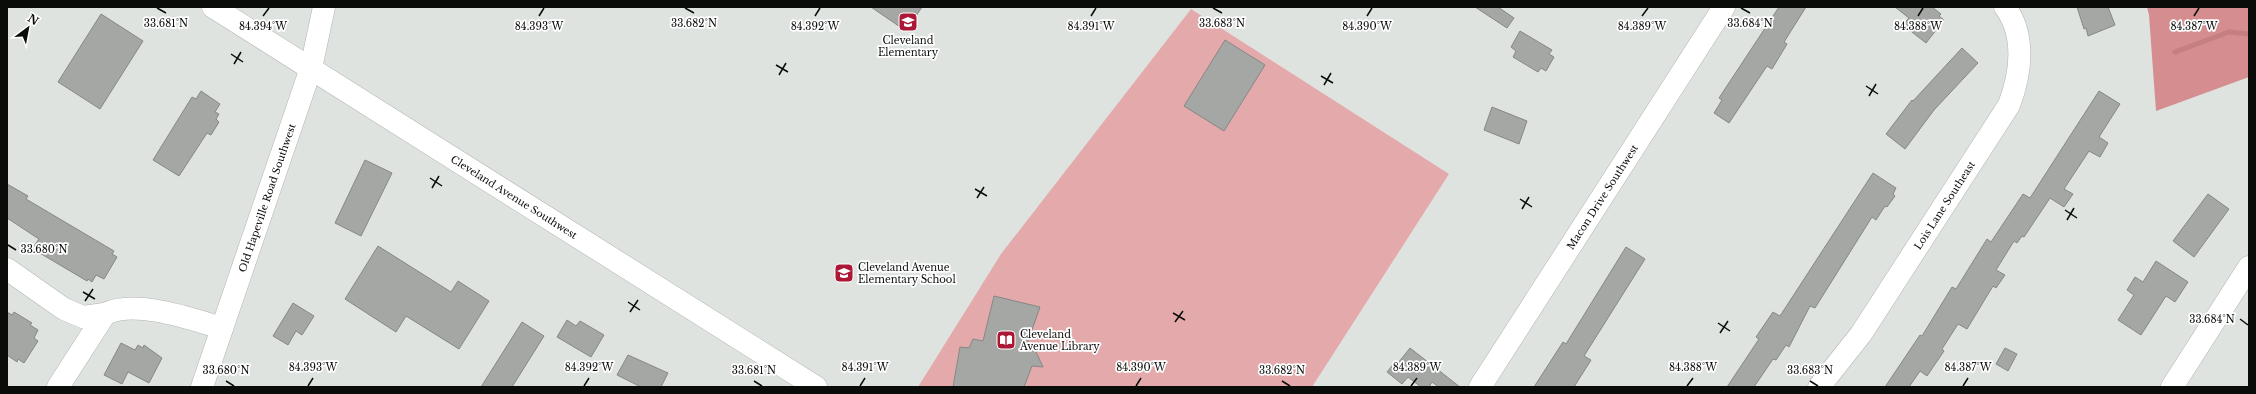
<svg xmlns="http://www.w3.org/2000/svg" width="2256" height="394" font-family="'Libre Baskerville',serif">
<rect width="100%" height="100%" fill="#dfe3df"/>
<!-- green -->
<path fill="#e4aaab" d="M1191,9L1449,174L1312,387H918L1001,254Z"/>
<!-- forest -->
<path fill="#d58d8f" d="M2147,7H2249V77L2156,111L2149,15Z"/>
<g fill="none" stroke-linecap="round" stroke-linejoin="round">
<!-- stream -->
<path stroke="#c57f81" stroke-width="5" d="M2175,52L2229,32L2249,34"/>
</g>
<!-- building -->
<path fill="#a4a7a4" stroke="#858885" d="M871,7H922L906,31Z
M1475,7H1498L1514,18L1507,28Z
M1779,7H1806L1784,42L1787,44L1772,69L1767,66L1729,123L1714,113L1722,100L1719,98Z
M1895,7H1932L1941,14L1939,16L1944,20L1926,43L1903,25L1909,18Z
M2077,7H2108L2115,25L2088,36L2086,28L2084,29Z
M101,14L143,41L100,109L58,82Z
M1520,31L1552,50L1549,54L1554,57L1546,71L1541,68L1538,72L1513,57L1516,51L1511,47Z
M1225,40L1265,65L1224,131L1184,106Z
M1962,48L1978,63L1934,110L1905,149L1886,134L1912,100L1913,101Z
M201,91L220,104L215,112L219,114L216,119L219,122L211,135L207,133L179,176L153,160L192,97L196,99Z
M2099,91L2120,104L2099,137L2108,143L2100,157L2089,151L2064,189L2073,194L2064,207L2050,198L2024,237L2022,236L2017,243L2014,241L1996,270L2005,275L1996,288L1993,286L1967,329L1958,324L1942,349L1944,351L1927,376L1920,371L1909,387H1885L1920,335L1922,336L1952,287L1956,289L1987,239L1991,242L2023,194L2030,198Z
M1492,107L1527,121L1519,144L1484,130Z
M365,160L392,173L361,236L335,223Z
M1873,173L1896,188L1893,194L1895,196L1887,207L1885,206L1876,220L1872,217L1815,308L1810,306L1789,347L1786,345L1776,360L1773,359L1754,387H1727L1759,339L1756,337L1773,312L1780,316Z
M7,184L28,196L26,199L31,202L114,251L112,254L117,257L104,279L96,275L92,282L88,279L87,281L38,252L40,249L34,246L39,239L7,218Z
M2208,194L2229,209L2194,257L2173,241Z
M378,246L451,292L458,281L489,301L459,349L406,316L396,332L345,299Z
M1626,247L1645,259L1584,356L1591,360L1574,387H1534L1563,342L1566,344Z
M2156,261L2188,282L2175,302L2166,296L2141,335L2118,320L2134,295L2127,290L2135,277L2143,282Z
M994,296L1040,307L1027,344L1036,352L1043,367L1032,366L1024,387H953L960,347L969,348L973,339L983,341Z
M293,303L314,316L302,335L296,331L288,345L273,336Z
M7,312L12,315L14,312L32,323L30,325L38,330L34,338L38,341L24,363L18,359L17,362L7,355Z
M567,320L576,326L580,321L604,335L591,357L557,337Z
M522,322L544,336L512,387H481Z
M121,343L135,350L138,345L143,348L144,345L162,358L149,383L128,372L122,384L104,375Z
M1410,348L1460,387H1439L1432,382L1429,387H1421L1408,377L1402,384L1387,372L1396,361L1398,363Z
M2005,348L2017,354L2008,371L1996,364Z
M628,355L668,373L661,387H641L617,375Z"/>
<g fill="none" stroke-linecap="round" stroke-linejoin="round">
<!-- minor casing -->
<g stroke="#b2b6b2" stroke-width="23">
<g id="minor">
<path d="M7,269L64,309L83,317L105,314"/>
<path d="M58,387L105,314C136,299 191,319 222,328"/>
<path id="s1" d="M202,387L311,68L324,7"/>
<path id="s2" d="M1480,387L1724,7"/>
<path id="s3" d="M1819,387L1861,334L2009,105C2021,74 2026,35 2005,7"/>
<path d="M2172,387L2249,267"/>
</g>
</g>
<!-- major casing -->
<g stroke="#b2b6b2" stroke-width="23">
<g id="major">
<path id="s4" d="M213,7L816,387"/>
</g>
</g>
<!-- minor -->
<use href="#minor" stroke="#fff" stroke-width="22"/>
<!-- major -->
<use href="#major" stroke="#fff" stroke-width="22"/>
</g>
<!-- ticks -->
<path fill="none" stroke="#0a0c0a" stroke-width="1.5" d="M157,8L166,13M685,8L694,13M1213,8L1222,13M1741,8L1750,13M263,16L269,8M539,16L544,8M815,16L820,8M1091,16L1096,8M1367,16L1372,8M1642,16L1648,8M1918,16L1923,8M2194,16L2199,8M231,54L243,62M234,64L241,52M776,65L788,72M779,75L786,63M1321,76L1333,83M1324,85L1331,73M1866,86L1878,94M1869,96L1876,84M430,178L442,186M432,188L439,176M975,189L987,196M977,198L984,187M1520,199L1532,207M1522,209L1529,197M2065,210L2077,218M2067,220L2074,208M8,245L16,250M83,292L95,299M85,301L93,289M628,302L640,310M630,312L638,300M1173,313L1185,320M2240,319L2248,325M1175,322L1183,311M1718,323L1730,331M1720,333L1728,321M226,381L234,386M754,381L762,386M1282,381L1290,386M1810,381L1818,386M308,386L313,378M584,386L589,378M860,386L865,378M1136,386L1141,378M1411,386L1417,378M1687,386L1693,378M1963,386L1968,378"/>
<!-- icons -->
<defs>
<g id="school-square" transform="scale(1)"><rect x="-9" y="-9" width="18" height="18" rx="4" fill="#ac1735" stroke="#fff"/><path d="M0-5L7-2L0 1L-7-2ZM-4 1L0 2.5L4 1V4Q0 6-4 4Z" fill="#fff"/></g>
<g id="library-square" transform="scale(1)"><rect x="-9" y="-9" width="18" height="18" rx="4" fill="#ac1735" stroke="#fff"/><path d="M-6-4Q-3-5.5-.7-3.5V5Q-3 3-6 4ZM6-4Q3-5.5 .7-3.5V5Q3 3 6 4Z" fill="#fff"/></g>
</defs>
<g fill-rule="evenodd">
<use href="#school-square" x="908" y="22"/>
<use href="#school-square" x="844" y="273"/>
<use href="#library-square" x="1006" y="340"/>
</g>
<g text-anchor="middle" dominant-baseline="central" stroke-width="3.5" stroke-linejoin="round" paint-order="stroke">
<!-- poi labels -->
<g font-size="10" fill="#0a0c0a" stroke="#fff" text-anchor="start">
<text x="908" y="40" text-anchor="middle">Cleveland<tspan x="908" dy="12">Elementary</tspan></text>
<text x="858" y="267">Cleveland Avenue<tspan x="858" dy="12">Elementary School</tspan></text>
<text x="1020" y="334">Cleveland<tspan x="1020" dy="12">Avenue Library</tspan></text>
</g>
<!-- street labels -->
<g font-size="10" fill="#0a0c0a" stroke="#fff">
<text stroke="none"><textPath href="#s4" startOffset="356">Cleveland Avenue Southwest</textPath></text>
<text stroke="none"><textPath href="#s2" startOffset="226">Macon Drive Southwest</textPath></text>
<text stroke="none"><textPath href="#s1" startOffset="200">Old Hapeville Road Southwest</textPath></text>
<text stroke="none"><textPath href="#s3" startOffset="221">Lois Lane Southeast</textPath></text>
</g>
</g>
<g font-size="10" text-anchor="middle" fill="#0a0c0a" stroke="#fff" stroke-width="3.5" stroke-linejoin="round" paint-order="stroke">
<text x="166" y="27">33.681°N</text>
<text x="694" y="27">33.682°N</text>
<text x="1222" y="27">33.683°N</text>
<text x="1750" y="27">33.684°N</text>
<text x="1642" y="30">84.389°W</text>
<text x="263" y="30">84.394°W</text>
<text x="539" y="30">84.393°W</text>
<text x="815" y="30">84.392°W</text>
<text x="1091" y="30">84.391°W</text>
<text x="1367" y="30">84.390°W</text>
<text x="1918" y="30">84.388°W</text>
<text x="2194" y="30">84.387°W</text>
<text x="44" y="253">33.680°N</text>
<text x="2212" y="323">33.684°N</text>
<text x="313" y="371">84.393°W</text>
<text x="589" y="371">84.392°W</text>
<text x="865" y="371">84.391°W</text>
<text x="1141" y="371">84.390°W</text>
<text x="1417" y="371">84.389°W</text>
<text x="1693" y="371">84.388°W</text>
<text x="1968" y="371">84.387°W</text>
<text x="226" y="374">33.680°N</text>
<text x="754" y="374">33.681°N</text>
<text x="1282" y="374">33.682°N</text>
<text x="1810" y="374">33.683°N</text>
</g>
<!-- border -->
<rect width="2256" height="394" fill="none" stroke="#0a0c0a" stroke-width="16"/>
<!-- north arrow -->
<g transform="translate(28 28) rotate(32)" stroke="#ffffff" stroke-width="3" paint-order="stroke">
<path d="M0-3L7 15L0 10L-7 15Z" fill="#0a0c0a"/>
<text y="-6" font-size="11" font-weight="bold" text-anchor="middle" fill="#0a0c0a">N</text>
</g>
</svg>
